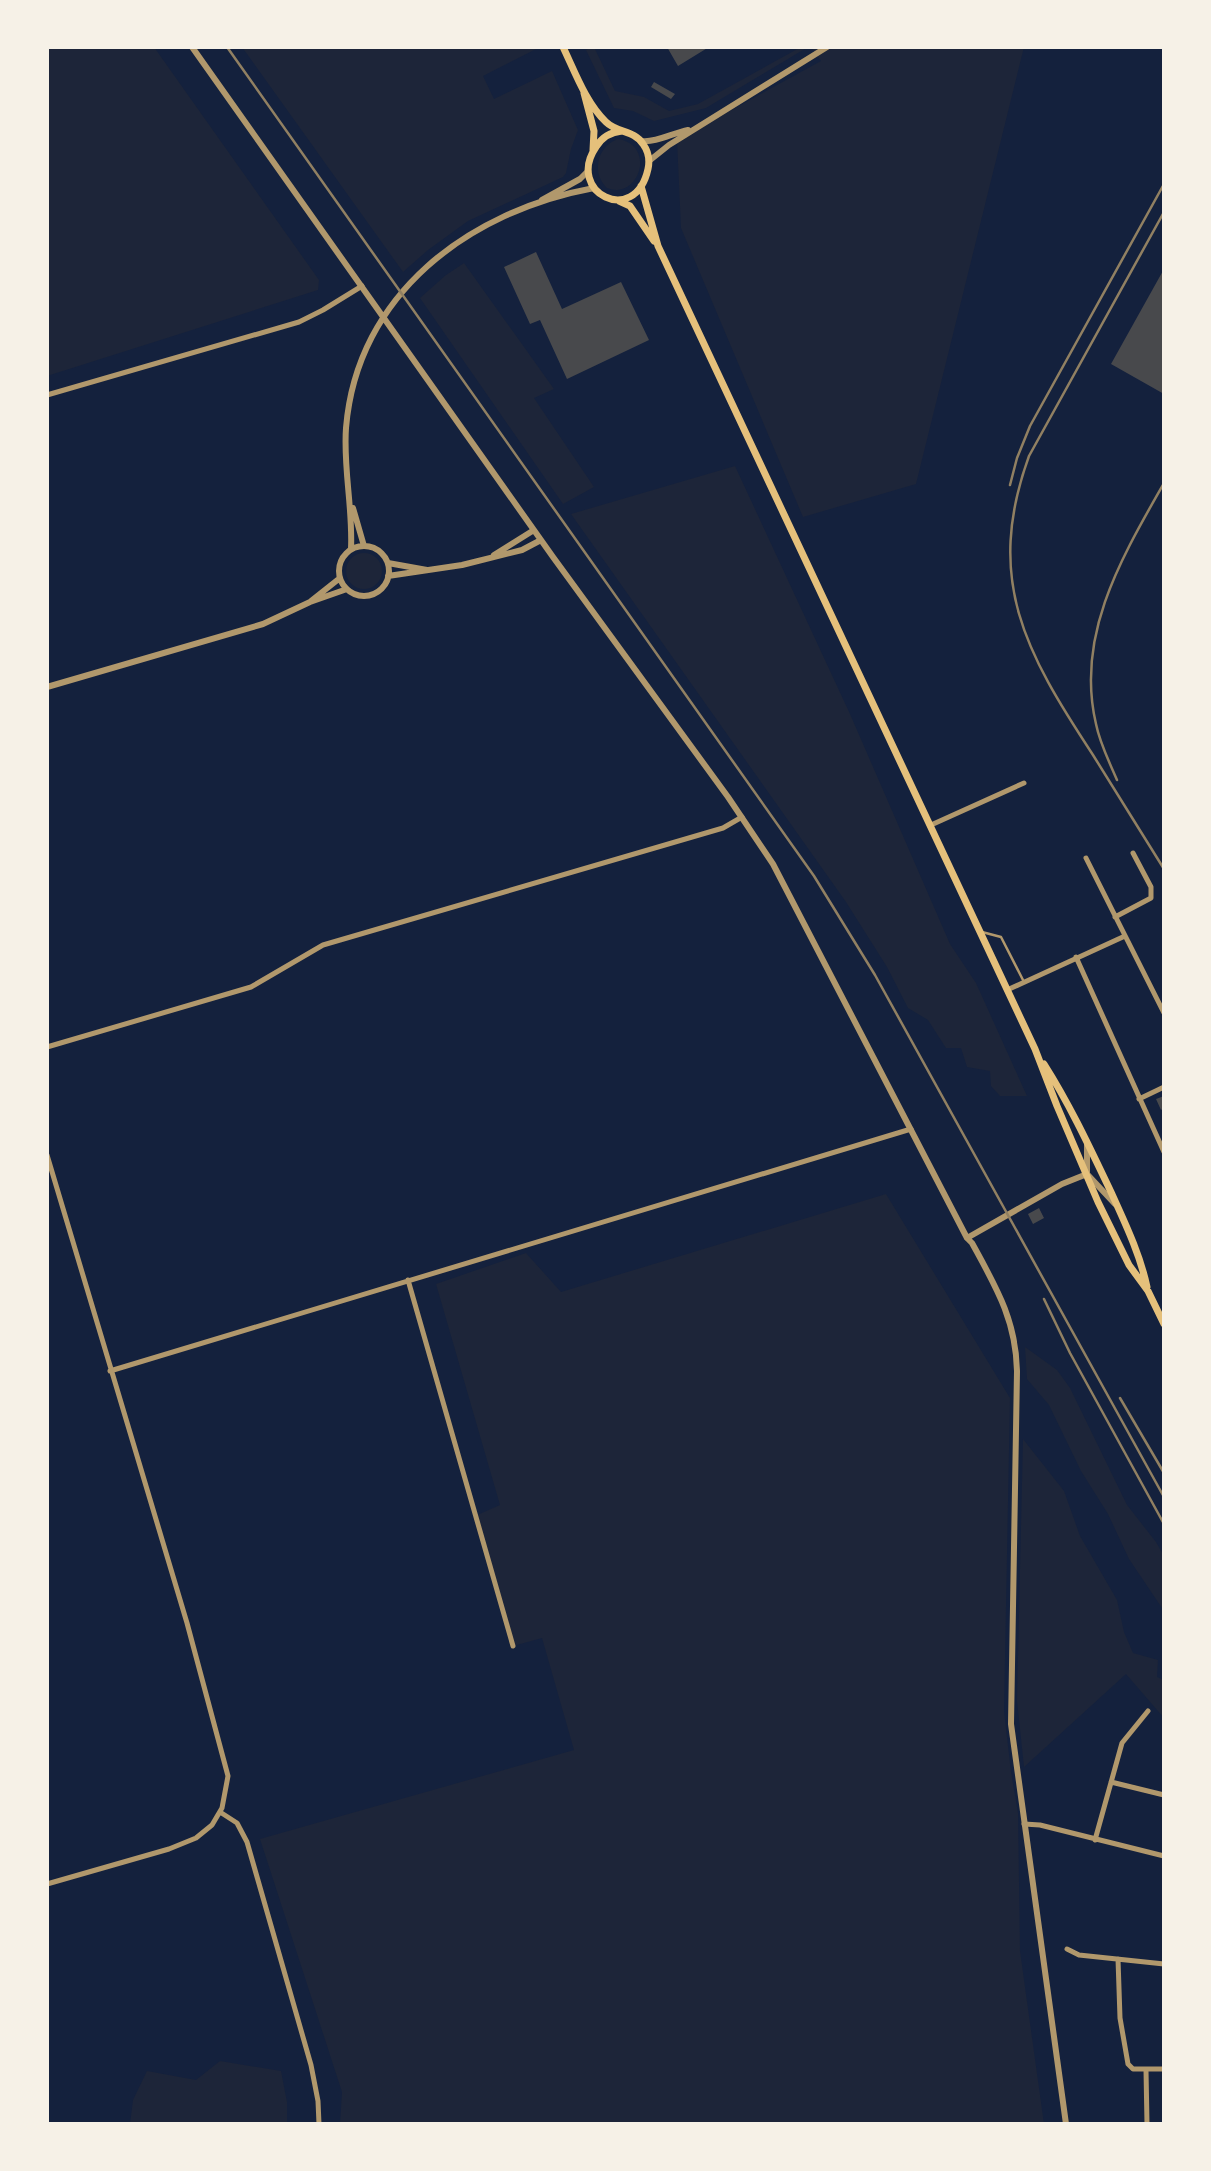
<svg xmlns="http://www.w3.org/2000/svg" width="1211" height="2171" font-family="'DejaVu Sans',sans-serif">
<rect width="100%" height="100%" fill="#14213d"/>
<!-- green -->
<path fill="#1d2539" d="M47,47H154L319,280L318,290L47,376Z
M242,47H540L483,76L494,99L552,71L578,130L571,149L566,173L563,177L468,221L428,250L403,272Z
M591,47H594L615,91L644,97L669,111L698,104L801,47H808L706,108L654,121L633,111L614,108L586,50Z
M811,47H1024L916,484L803,517L681,228L677,140L821,61Z
M618,139C657,145 639,201 607,188C591,173 597,146 618,139Z
M464,263L554,389L534,398L594,487L563,504L420,298L446,275Z
M735,466L850,714L950,944L976,983L1027,1096H1000L991,1086L990,1071L967,1067L961,1048H946L928,1020L908,1008L887,967L846,902L571,514Z
M346 571a18 18 0 1 1 36 0a18 18 0 1 1-36 0Z
M886,1194L1010,1398L1004,1711L1011,1772L1018,1813L1020,1951L1044,2124H340L342,2092L260,1839L574,1750L542,1638L513,1646L475,1516L500,1505L436,1284L526,1253L561,1292Z
M1025,1347L1057,1370L1070,1388L1127,1505L1156,1542L1164,1556V1611L1129,1559L1108,1514L1081,1471L1049,1405L1027,1379Z
M1023,1439L1064,1491L1080,1536L1117,1600L1124,1632L1133,1653L1158,1660L1157,1677L1164,1680V1718L1126,1674L1024,1767L1017,1701Z
M220,2061L281,2071L287,2102V2124H130L133,2100L147,2071L196,2080Z"/>
<!-- building -->
<path fill="#48494c" d="M667,47H709L678,66Z
M654,82L675,94L671,99L651,87Z
M536,252L562,309L621,282L649,340L567,379L540,320L530,324L504,267Z
M1164,269V394L1111,364Z
M1164,1096V1108L1161,1110L1156,1099Z
M1039,1208L1044,1218L1033,1224L1028,1214Z"/>
<g fill="none" stroke-linecap="round" stroke-linejoin="round">
<!-- service -->
<path stroke="#b1986c" stroke-width="2.5" d="M982,932L1001,937L1024,982"/>
<!-- minor -->
<path stroke="#b1986c" stroke-width="5" d="M47,395L299,322L323,310L362,286
M931,825L1024,783
M1086,858L1164,1013
M1115,917L1151,898V887L1133,853
M1076,957L1164,1152
M1007,990L1125,936
M47,1047L251,987L323,945L723,828L742,817
M1139,1099L1164,1087
M47,1155L187,1623L228,1776L222,1808L212,1825L196,1838L169,1849L47,1884
M408,1280L513,1646
M110,1371L911,1129
M1111,1782L1164,1795
M220,1812L237,1823L247,1842L311,2065L318,2101L319,2124
M1024,1824L1040,1825L1164,1856
M1095,1840L1122,1743L1148,1711
M1067,1949L1079,1955L1164,1964
M1118,1959L1120,2018L1128,2064L1133,2069H1164
M1146,2070L1147,2124"/>
<!-- tertiary -->
<path stroke="#b1986c" stroke-width="6" d="M192,47L553,557L728,797L773,864L967,1238L972,1243C996,1287 1016,1320 1017,1371L1011,1724L1066,2124
M642,141C655,143 673,133 688,130
M649,161L669,145L827,47
M542,200L580,179L588,171
M353,508L364,546
M339 571a25 25 0 1 1 50 0a25 25 0 1 1-50 0Z
M351,549C353,508 343,468 346,428C357,294 469,211 594,188
M494,555L534,530
M388,563L427,570
M388,576L462,565L522,550L541,540
M311,601L340,578
M47,687L263,624L310,602L347,589
M1087,1142V1174L1115,1204
M967,1238L1062,1184L1087,1174"/>
<!-- secondary -->
<path stroke="#e5c07b" stroke-width="7" d="M563,47C575,72 586,103 606,122C617,133 634,130 643,144C648,151 650,160 648,169C635,228 565,192 596,147C602,137 610,132 622,131
M584,93L594,131L593,150
M641,186L658,246L1035,1049L1057,1106L1098,1202L1129,1265L1148,1291L1164,1324
M619,201L630,206L654,241
M1044,1064C1070,1105 1090,1148 1111,1192C1125,1223 1140,1254 1147,1287"/>
<!-- rail -->
<path stroke="#918062" stroke-width="2.5" d="M227,47L814,876L875,975L1164,1497
M1164,212L1029,456C984,580 1026,653 1093,755C1117,793 1140,831 1164,869
M1010,485L1017,458L1030,426L1164,184
M1117,780C1109,761 1100,744 1096,724C1075,635 1122,557 1164,483
M1044,1299L1070,1353L1164,1524
M1120,1398L1164,1473"/>
</g>
<!-- border -->
<rect width="1211" height="2171" fill="none" stroke="#f6f1e7" stroke-width="98"/>
</svg>
